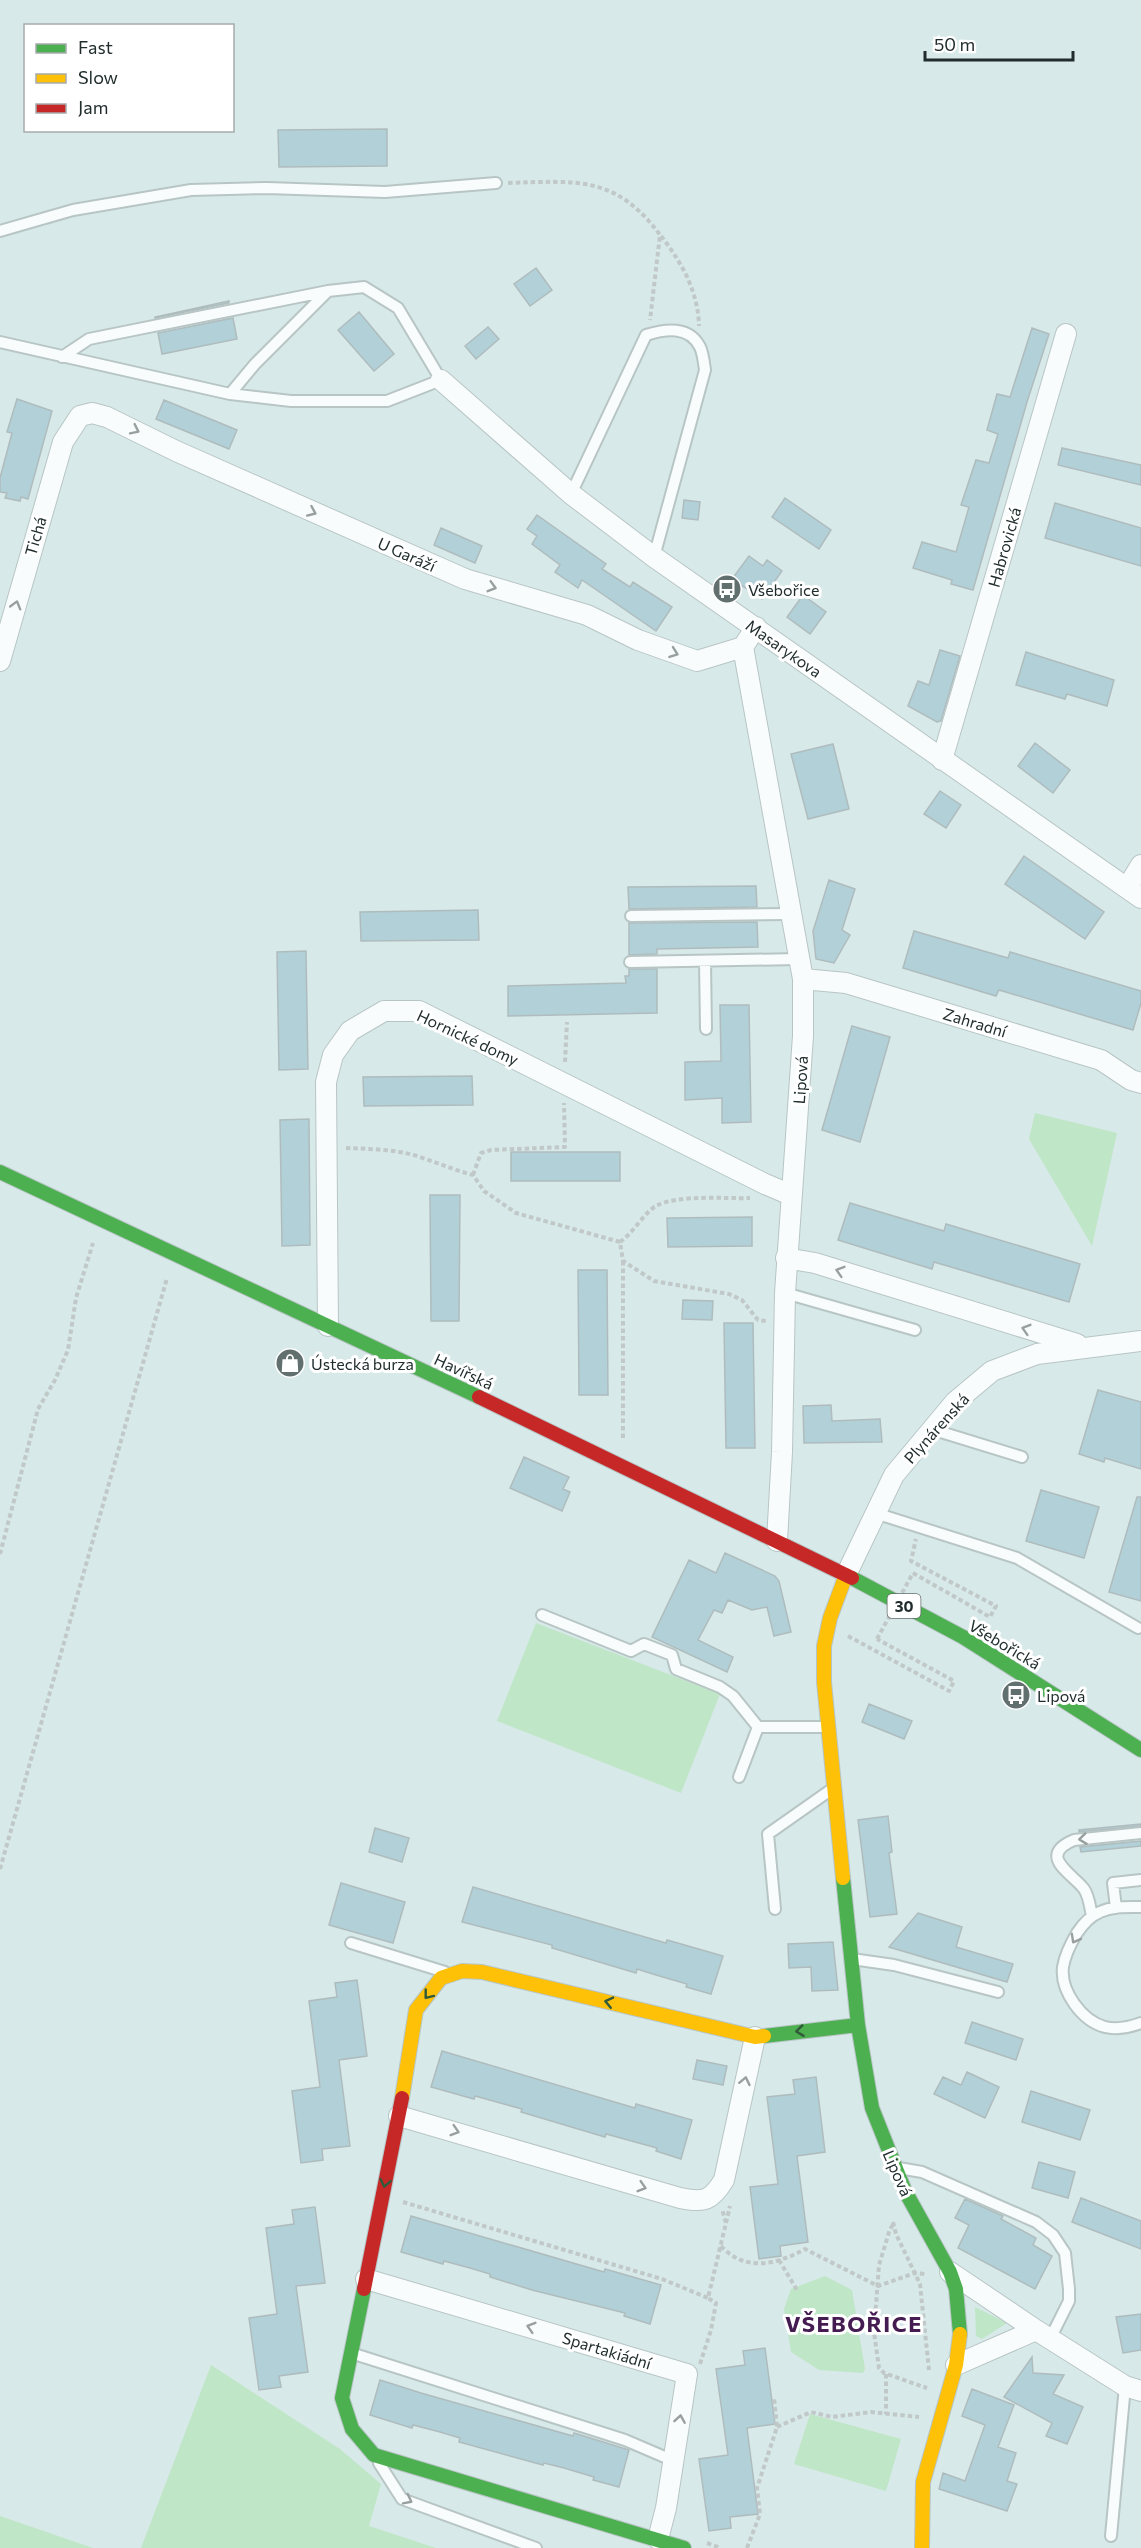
<svg xmlns="http://www.w3.org/2000/svg" width="1141" height="2548" font-family="Commissioner,sans-serif">
<rect width="100%" height="100%" fill="#d8e9e9"/>
<!-- green -->
<path fill="#bfe6c6" d="M1035,1113L1117,1133L1092,1246L1029,1139Z
M536,1623L720,1694L681,1793L497,1721Z
M825,2276L852,2290L865,2369L863,2373L819,2370L791,2352L784,2309L791,2289Z
M975,2307L1007,2323L982,2339L976,2336Z
M211,2365L340,2449L381,2484L369,2526L436,2548H141Z
M810,2414L901,2439L886,2491L794,2464Z
M0,2516L93,2548H0Z"/>
<!-- building -->
<path fill="#b2d0d7" stroke="#afbcbe" stroke-width="1.5" d="M387,129V166L279,167L278,130Z
M536,268L552,290L530,306L514,284Z
M229,301V303L155,318V317Z
M359,312L394,354L374,371L338,330Z
M233,318L237,339L162,354L158,333Z
M488,327L499,339L476,359L465,346Z
M1032,328L1049,334L1027,402L973,590L951,584L952,580L913,568L922,542L956,552L969,507L961,505L976,460L989,463L998,434L987,430L997,394L1010,397Z
M17,399L52,411L28,499L21,497L20,501L5,498L7,493L0,492V478L12,433L7,432Z
M164,400L237,430L229,449L156,419Z
M1062,448L1141,465V485L1058,465Z
M785,498L831,530L819,549L772,517Z
M684,500L700,502L698,520L682,518Z
M1055,503L1141,528V566L1045,538Z
M537,515L606,564L602,569L630,587L633,582L672,607L656,631L582,580L578,588L555,572L560,565L532,544L537,536L527,529Z
M441,528L482,546L475,563L434,545Z
M749,556L763,566L767,560L782,571L762,599L732,579Z
M803,595L826,612L810,634L787,617Z
M940,650L960,656L941,721L937,722L908,706L918,681L929,685Z
M1026,652L1114,680L1107,706L1067,694L1065,699L1016,685Z
M1035,743L1070,770L1053,793L1018,766Z
M833,744L849,809L808,819L791,754Z
M940,791L961,805L946,828L924,814Z
M1024,856L1104,912L1085,939L1005,884Z
M829,880L855,889L842,930L850,935L834,963L816,959L813,931Z
M756,886L757,907L629,909L628,887Z
M478,910L479,940L361,941L360,912Z
M757,922L758,947L657,949V954L629,955V923Z
M914,931L1008,958L1010,952L1141,991V1003L1133,1030L999,990L996,996L903,968Z
M306,951L308,1069L279,1070L277,952Z
M629,969H657V1013L508,1016V986L626,983L625,976H629Z
M720,1005H749L751,1122L722,1123V1098L685,1100V1062L721,1061Z
M852,1026L890,1037L860,1142L822,1130Z
M472,1076L473,1105L364,1106L363,1077Z
M309,1119L310,1245L282,1246L280,1120Z
M511,1152H620V1181H511Z
M430,1195H460L459,1321H431Z
M850,1203L944,1231L946,1224L1080,1264L1069,1302L934,1262L932,1269L838,1240Z
M752,1217V1246L668,1247L667,1218Z
M578,1270H607L608,1395H579Z
M683,1300L713,1301L712,1320L682,1319Z
M724,1323H753L755,1448H726Z
M1098,1390L1141,1402V1469L1105,1458L1104,1462L1079,1454Z
M831,1405L832,1421L880,1419L882,1442L804,1443L803,1406Z
M524,1457L569,1477L563,1489L570,1492L562,1511L510,1488Z
M1041,1490L1099,1507L1084,1558L1026,1541Z
M1137,1497H1141V1601L1109,1592Z
M725,1553L775,1576L779,1581L791,1632L774,1636L767,1607L752,1610L728,1600L722,1613L714,1610L698,1640L733,1657L727,1672L652,1637L689,1560L716,1573Z
M869,1704L912,1721L904,1739L862,1722Z
M888,1816L892,1852L889,1853L897,1914L870,1917L858,1820Z
M1141,1824V1826L1079,1832V1830Z
M375,1828L409,1838L402,1862L369,1852Z
M1141,1841V1846L1081,1852L1080,1847Z
M341,1883L405,1902L393,1943L329,1925Z
M473,1887L645,1937L666,1943L667,1940L723,1956L711,1994L686,1987L687,1984L656,1975L637,1969L636,1973L552,1948V1945L462,1922Z
M918,1913L962,1927L956,1947L1013,1964L1007,1982L889,1947Z
M833,1942L838,1990L812,1991L811,1967L789,1968L788,1944Z
M357,1980L367,2056L339,2060L350,2146L322,2149L323,2160L301,2163L292,2091L320,2087L309,2001L337,1997L335,1983Z
M972,2022L1023,2039L1016,2060L965,2043Z
M442,2051L635,2108L636,2104L692,2120L681,2159L656,2151L657,2148L606,2134L605,2137L521,2112L522,2109L475,2096L474,2099L431,2087Z
M697,2060L727,2066L723,2085L693,2079Z
M967,2072L999,2087L985,2118L934,2094L943,2077L961,2085Z
M816,2077L825,2152L797,2156L808,2242L780,2246L781,2256L759,2259L750,2187L778,2184L767,2097L795,2094L793,2080Z
M1031,2091L1090,2110L1080,2140L1022,2122Z
M1039,2162L1075,2172L1068,2198L1032,2188Z
M1081,2198L1141,2221V2249L1072,2222Z
M965,2199L1003,2216L1001,2219L1036,2238L1033,2245L1052,2256L1035,2289L958,2248L969,2225L955,2218Z
M315,2207L325,2283L296,2286L308,2372L279,2376L281,2387L259,2390L249,2318L277,2314L266,2228L294,2224L292,2210Z
M411,2216L604,2272L605,2269L661,2285L650,2324L624,2316L625,2313L532,2290L490,2277V2274L470,2268L444,2261L443,2264L401,2252Z
M1141,2314V2350L1123,2353L1116,2317Z
M765,2348L775,2424L747,2428L758,2514L730,2517L731,2528L709,2531L699,2459L728,2455L716,2369L745,2365L743,2351Z
M1032,2357L1033,2373L1064,2375L1053,2394L1083,2407L1067,2444L1046,2436L1052,2423L1004,2397Z
M380,2380L421,2393L573,2436L574,2433L629,2450L619,2487L593,2480L594,2477L564,2468L544,2463L543,2465L459,2442L460,2438L440,2432L413,2425L412,2428L370,2415Z
M972,2389L1014,2405L998,2447L1016,2453L1007,2481L1017,2484L1007,2511L939,2489L943,2473L965,2481L985,2425L962,2416Z"/>
<g fill="none" stroke-linecap="round" stroke-linejoin="round">
<!-- lane casing -->
<g stroke="#b8c5c5" stroke-width="14">
<path id="lane" d="M0,231L73,210L191,190L267,188L385,192L496,183
M0,342L230,394L291,401H387L441,380L398,308L364,287L328,291L255,364L230,394
M62,357L89,339L328,291
M571,494L646,335C665,329 689,325 700,347C703,353 704,363 705,370L654,557
M631,916L791,914
M705,961L706,1029
M630,962L799,959
M785,1293L915,1330
M931,1429L1022,1457
M875,1513L1017,1558L1138,1628
M542,1615L631,1651L644,1644L672,1655L676,1669L720,1687L733,1696L758,1727
M739,1777L758,1727H828
M1141,1907C1127,1907 1113,1906 1100,1912C1090,1916 1083,1924 1077,1933C1071,1943 1065,1955 1063,1967C1060,1991 1082,2021 1105,2027C1117,2030 1130,2027 1141,2023
M1116,1908L1113,1883L1141,1880
M775,1909L768,1834L832,1789
M1092,1916C1090,1907 1089,1896 1084,1889C1073,1874 1036,1856 1074,1840L1141,1833
M351,1943L445,1972
M852,1959L894,1965L998,1992
M899,2168L922,2172L1036,2222L1053,2235L1065,2253L1069,2289V2301L1050,2339
M351,2353L625,2440L674,2461
M379,2463L402,2499L536,2548
M1111,2536L1125,2386"/>
</g>
<!-- street casing -->
<g stroke="#b8c5c5" stroke-width="22">
<path id="street" d="M441,380L571,494L654,557L1141,898
M756,627L743,647L803,979V1036L785,1293L782,1452L777,1541
M0,661L63,442L80,416L92,413L107,417L176,451L465,579L587,615L638,640L697,661L743,647
M942,760L1066,334
M1127,888L1141,865
M803,979L846,983L1101,1060L1131,1080L1141,1083
M786,1258L815,1263L1077,1344
M328,1326L326,1082L333,1055L350,1031L384,1011H419L765,1184L791,1195
M846,1575L894,1475L955,1402L992,1371L1037,1354L1141,1341
M399,2116L680,2198C704,2203 711,2201 724,2180L755,2037
M950,2272L1036,2330
M366,2279L687,2374L666,2508L658,2539
M956,2365L1036,2330L1125,2386L1141,2391"/>
</g>
<!-- fast casing -->
<g stroke="#b8c5c5" stroke-width="16">
<path id="fast" d="M0,1172L479,1397
M852,1578L963,1637L1141,1750
M843,1878L858,2025L872,2108L905,2191L950,2272L956,2289L960,2334
M764,2036L858,2025
M364,2289L342,2398L352,2429L374,2455L684,2548"/>
</g>
<!-- slow casing -->
<g stroke="#b8c5c5" stroke-width="16">
<path id="slow" d="M843,1878L824,1682V1646L830,1618L846,1575
M402,2098L416,2010L441,1978L462,1971L482,1972L755,2037L764,2036
M922,2548L923,2482L956,2365L960,2334"/>
</g>
<!-- jam casing -->
<g stroke="#b8c5c5" stroke-width="16">
<path id="jam" d="M479,1397L852,1578
M364,2289L402,2098"/>
</g>
<!-- path -->
<path stroke="#c1c8c8" stroke-width="4" stroke-dasharray="4.5 3" stroke-linecap="butt" d="M508,183C576,181 616,175 660,235L650,320
M661,236C682,263 698,291 699,326
M565,1062L567,1022
M346,1148C370,1149 396,1149 420,1157C438,1163 454,1170 473,1175L484,1191L516,1213L620,1242L623,1261L654,1281L729,1294L742,1300L758,1320L766,1321
M473,1175L481,1153L491,1150L565,1147L564,1103
M620,1242C633,1233 645,1212 656,1206C678,1194 725,1199 750,1198
M623,1261V1440
M0,1554L38,1409L55,1380L68,1350L76,1298L93,1243
M913,1573L990,1617L996,1606L911,1561L916,1539
M848,1636L949,1691L954,1681L877,1639
M0,1869L167,1278
M403,2202L662,2279L708,2298
M893,2222L896,2234L920,2284L929,2370
M726,2223L730,2206
M893,2225L890,2229L879,2265L874,2332L879,2368L884,2373L927,2388
M721,2246C745,2272 776,2265 805,2249L878,2286L915,2273L925,2274
M779,2260L797,2290
M700,2364L711,2330L716,2303L708,2298L726,2223L722,2209
M886,2374V2414
M777,2427L811,2412L832,2417L871,2412L919,2417
M707,2543L721,2548
M747,2548L760,2514L757,2488L777,2427L774,2398"/>
<!-- lane -->
<use href="#lane" stroke="#f9fcfc" stroke-width="10"/>
<!-- street -->
<use href="#street" stroke="#f9fcfc" stroke-width="20"/>
<!-- fast -->
<use href="#fast" stroke="#4caf50" stroke-width="14"/>
<!-- slow -->
<use href="#slow" stroke="#ffc107" stroke-width="14"/>
<!-- jam -->
<use href="#jam" stroke="#c62828" stroke-width="14"/>
<!-- path-bridge -->
<path stroke="#c1c8c8" stroke-width="4" stroke-dasharray="4.5 3" stroke-linecap="butt" d="M877,1639L913,1573"/>
</g>
<!-- one-way arrows -->
<defs><path id="oneway-chevron" d="M-2-3.5L2.5 0L-2 3.5" fill="none" stroke-width="1.6" stroke-linecap="round" stroke-linejoin="round" transform="scale(1.5)"/></defs>
<g stroke="#989f9f">
<use href="#oneway-chevron" transform="translate(135 430) rotate(26)"/>
<use href="#oneway-chevron" transform="translate(312 512) rotate(24)"/>
<use href="#oneway-chevron" transform="translate(492 587) rotate(16)"/>
<use href="#oneway-chevron" transform="translate(16 605) rotate(-74)"/>
<use href="#oneway-chevron" transform="translate(674 653) rotate(20)"/>
<use href="#oneway-chevron" transform="translate(840 1271) rotate(-163)"/>
<use href="#oneway-chevron" transform="translate(1026 1329) rotate(-163)"/>
<use href="#oneway-chevron" transform="translate(1083 1839) rotate(173)"/>
<use href="#oneway-chevron" transform="translate(1075 1939) rotate(119)"/>
<use href="#oneway-chevron" transform="translate(745 2081) rotate(-78)"/>
<use href="#oneway-chevron" transform="translate(455 2131) rotate(17)"/>
<use href="#oneway-chevron" transform="translate(642 2187) rotate(17)"/>
<use href="#oneway-chevron" transform="translate(531 2327) rotate(-163)"/>
<use href="#oneway-chevron" transform="translate(680 2419) rotate(-81)"/>
<use href="#oneway-chevron" transform="translate(408 2500) rotate(27)"/>
</g>
<g stroke="#305a39">
<use href="#oneway-chevron" transform="translate(428 1995) rotate(128)"/>
<use href="#oneway-chevron" transform="translate(609 2002) rotate(-167)"/>
<use href="#oneway-chevron" transform="translate(800 2031) rotate(173)"/>
<use href="#oneway-chevron" transform="translate(385 2183) rotate(101)"/>
</g>
<!-- icons -->
<defs>
<g id="bus-disc" transform="scale(1.5)"><circle r="9.5" fill="#616f6f" stroke="#fff"/><path d="M-5-6H5V4H4V6H2V4H-2V6H-4V4H-5ZM-3.5-4V0h7V-4ZM-3.5 1.2v1.5H-2V1.2ZM2 1.2v1.5H3.5V1.2Z" fill="#fff"/></g>
<g id="shop-disc" transform="scale(1.5)"><circle r="9.5" fill="#616f6f" stroke="#fff"/><path d="M-5-2.5h2.3a2.7 3.5 0 0 1 5.4 0H5L5.5 6h-11ZM-1.5-2.5h3a1.5 2.3 0 0 0-3 0Z" fill="#fff"/></g>
</defs>
<g fill-rule="evenodd">
<use href="#bus-disc" x="727" y="589"/>
<use href="#shop-disc" x="290" y="1363"/>
<use href="#bus-disc" x="1016" y="1695"/>
</g>
<g text-anchor="middle" dominant-baseline="central" stroke-width="6" stroke-linejoin="round" paint-order="stroke">
<!-- shield labels -->
<rect fill="#fff" stroke="#646c6c" stroke-width="1.5" x="887.5" y="1594" width="33" height="24" rx="4.5"/>
<g font-size="15" font-weight="bold" fill="#212d2d">
<text x="904" y="1606">30</text>
</g>
<!-- street labels -->
<g font-size="16" fill="#212d2d" stroke="#fff">
<text transform="translate(35 536) rotate(-74)">Tichá</text>
<text transform="translate(1004 547) rotate(-74)">Habrovická</text>
<text transform="translate(407 554) rotate(24)">U Garáží</text>
<text transform="translate(784 648) rotate(35)">Masarykova</text>
<text transform="translate(975 1022) rotate(17)">Zahradní</text>
<text transform="translate(468 1037) rotate(25)">Hornické domy</text>
<text transform="translate(800 1080) rotate(-86)">Lipová</text>
<text transform="translate(464 1371) rotate(25)">Havířská</text>
<text transform="translate(936 1428) rotate(-48)">Plynárenská</text>
<text transform="translate(1005 1644) rotate(31)">Všebořická</text>
<text transform="translate(898 2173) rotate(66)">Lipová</text>
<text transform="translate(607 2350) rotate(17)">Spartakiádní</text>
</g>
<!-- poi labels -->
<g font-size="16" fill="#212d2d" stroke="#fff" text-anchor="start">
<text x="748" y="589">Všebořice</text>
<text x="311" y="1363">Ústecká burza</text>
<text x="1037" y="1695">Lipová</text>
</g>
<!-- district labels -->
<g font-size="22" font-weight="bold" letter-spacing="1.5" fill="#451c51" stroke="#fff">
<text x="854" y="2323">VŠEBOŘICE</text>
</g>
</g>
<!-- legend -->
<rect x="24" y="24" width="210" height="108" fill="#ffffff" stroke="#a6abab" stroke-width="1.5"/>
<rect x="36" y="44" width="30" height="9" fill="#4caf50" stroke="#a6abab" stroke-width="1.5"/>
<text x="78" y="54" font-size="18" fill="#212d2d">Fast</text>
<rect x="36" y="74" width="30" height="9" fill="#ffc107" stroke="#a6abab" stroke-width="1.5"/>
<text x="78" y="84" font-size="18" fill="#212d2d">Slow</text>
<rect x="36" y="104" width="30" height="9" fill="#c62828" stroke="#a6abab" stroke-width="1.5"/>
<text x="78" y="114" font-size="18" fill="#212d2d">Jam</text>
<!-- scale -->
<path d="M925 51v9h148v-9" fill="none" stroke="#212d2d" stroke-width="3"/>
<text x="934" y="51" font-size="18" fill="#212d2d" stroke="#ffffff" stroke-width="4.5" paint-order="stroke">50 m</text>
</svg>
